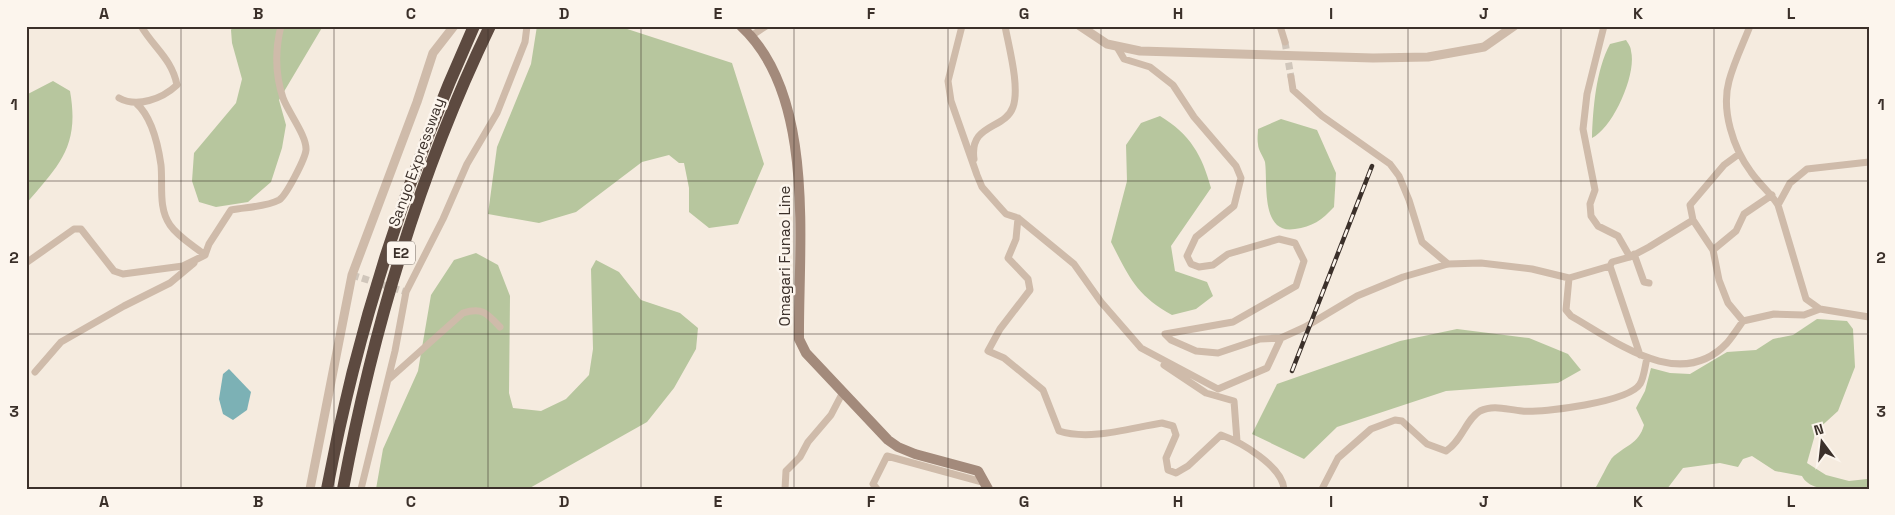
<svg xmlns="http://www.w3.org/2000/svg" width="1895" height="515" font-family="'Space Grotesk',sans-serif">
<rect width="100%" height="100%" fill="#f5ebdf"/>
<!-- green -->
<path fill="#b7c69e" d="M233,26H323L279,100L286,125L282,148L271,182L248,202L216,207L199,202L192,181L194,153L236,103L242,79L232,43L231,30Z
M537,26H618L732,63L764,164L738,224L709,228L689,212V188L684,163H679L669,155L642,162L576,212L539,223L488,214L497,147L531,64Z
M1626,40C1628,43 1631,47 1631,51C1637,74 1613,128 1592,138C1593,108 1596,70 1610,44Z
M53,81L70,91C80,147 59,165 26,204V95Z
M1160,116C1190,134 1202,155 1211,188L1171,246L1175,271L1207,282L1213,296L1196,309L1172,315C1136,295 1129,277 1111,242L1127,181L1126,145L1141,123Z
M1281,119L1317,130L1336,173L1334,207C1322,220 1312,227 1295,229C1260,235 1268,182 1265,162C1263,156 1258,150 1258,144C1257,139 1258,133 1258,129Z
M476,253L498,265L510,296L509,393L513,408L541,411L566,399L589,375L593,349L591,269L596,260L619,272L641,300L680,313L698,328L696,349L674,388L647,422L528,489H376L383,449L418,371L431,295L454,260Z
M1817,319L1847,321L1853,329L1855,367L1838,411L1816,431L1807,463L1826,475L1849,481L1867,479L1869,489C1851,489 1811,495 1802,476L1775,471L1752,456L1743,459L1738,467L1720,463L1683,468L1667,489H1595C1598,484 1610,460 1612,458C1624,446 1639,444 1644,425L1636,408L1645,391L1651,368L1670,373L1690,374L1727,352L1756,350L1773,339L1793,335Z
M1457,329L1529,338L1568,354L1581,370L1558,383L1446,391L1337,427L1304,459L1252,434L1277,384L1400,341Z"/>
<!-- water -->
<path fill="#7cb1b5" d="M229,369L251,392L247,410L233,420L223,414L219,399L223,374Z"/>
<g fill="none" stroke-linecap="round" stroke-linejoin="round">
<!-- minor-tunnel -->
<path stroke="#d0c6bb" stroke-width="7" stroke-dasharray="7 3.5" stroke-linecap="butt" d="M1285,42L1291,77
M352,275L406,292"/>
<!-- minor -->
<path stroke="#cfbbaa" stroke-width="7" d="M962,26L948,81L951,101L977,175L982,187L997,204L1006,214L1018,218L1074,264L1101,302L1141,348L1218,389L1267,368L1281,338
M1280,26L1285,42
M1604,26L1587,94L1583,129L1595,190L1590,204L1591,216L1598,226L1618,236L1630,257
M1750,26C1743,44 1734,62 1729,81C1721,110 1733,148 1751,172C1759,184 1770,192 1778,205L1806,299L1820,309
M751,36L766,26
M1117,47L1124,59L1150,67L1173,85L1194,117L1236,166L1241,178L1234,206L1196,237L1187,256L1191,264L1199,267L1213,265L1228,254L1279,239L1295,243L1304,261L1296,286L1233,322L1165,334L1171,340L1196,351L1218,353L1260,339L1281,338L1305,327L1357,296L1403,277L1448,264L1481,263L1532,269L1569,278L1610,266L1612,262L1630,257L1649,247L1693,220
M1291,77L1293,90L1322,116L1390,164L1399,176L1409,200L1422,242L1448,264
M119,98C137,108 162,99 177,85C172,59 154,48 141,26
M136,103C152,117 158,144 161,165C163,185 158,208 170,225C178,237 194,246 205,255
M1739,154L1724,165L1690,205L1693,220L1713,250L1719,280L1728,303L1743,321
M974,159C969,123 1005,130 1013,107C1020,87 1009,48 1005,26
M1778,205L1790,183L1807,169L1869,162
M1018,218L1016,239L1008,258L1028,279L1030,290L1000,329L988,351L1004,358L1043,390L1059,431C1090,441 1130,428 1162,423L1173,426L1176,435L1166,458L1168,470L1176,473L1188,466L1221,435C1241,442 1282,466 1284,489
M1713,250L1736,231L1744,214L1772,195
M1634,254L1644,282L1649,283
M26,263L74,229H81L114,271L123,274L183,266L205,255L209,244L231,210C246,207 266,207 279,200C286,196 305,159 306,150C307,136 288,112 283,98C275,74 275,50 281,26
M1610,266L1640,355
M1569,278L1566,310L1571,316C1615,341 1680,393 1727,343C1733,336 1738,328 1743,321L1774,314L1804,315L1820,309L1869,317
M1164,365L1206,393L1234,401L1237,441
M35,372L61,342L124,306L170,283L194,263
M388,380L463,313C482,307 487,313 500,327
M361,489L395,351L406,292L443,219L467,164L497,113L525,42L527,26
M785,489L786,471L800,457L808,442L831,415L843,392
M877,489L873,484L887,456L986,483
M1322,489L1338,458L1371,429L1395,420L1402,421L1427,444L1446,451C1462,441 1466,419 1480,411C1494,404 1508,410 1522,411C1543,413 1629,402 1640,384C1644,378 1645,366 1647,358"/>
<!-- tertiary -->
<path stroke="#cfbbaa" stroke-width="9" d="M1080,26L1107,44L1140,51L1373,58L1428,57L1484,47L1514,26
M310,489L352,275L417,102L433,53L454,26"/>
<!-- secondary -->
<path stroke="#a38a7b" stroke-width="10" d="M741,26C817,96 798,246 799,339L806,353L888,440L898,447L915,454L978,471L988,489"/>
<!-- motorway -->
<path stroke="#5d4a40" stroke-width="12" d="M327,489C357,328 407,175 474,26
M343,489C373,329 419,173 490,26"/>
<!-- rail casing -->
<g stroke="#3b302a" stroke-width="4.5">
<path id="rail" d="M1292,371L1372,166"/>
</g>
<!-- rail -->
<use href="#rail" stroke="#fcf5ed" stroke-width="2.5" stroke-dasharray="8" stroke-linecap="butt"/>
</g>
<!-- grid -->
<path fill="none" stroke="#3b302a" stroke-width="1" stroke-opacity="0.55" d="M181,26V489M334,26V489M488,26V489M641,26V489M794,26V489M948,26V489M1101,26V489M1254,26V489M1408,26V489M1561,26V489M1714,26V489M26,181H1869M26,334H1869"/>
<g text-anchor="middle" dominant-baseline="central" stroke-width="5" stroke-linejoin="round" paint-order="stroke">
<!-- shield labels -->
<rect fill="#fcf5ed" stroke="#756b64" stroke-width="1" x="387" y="241.5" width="28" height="23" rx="4"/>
<g font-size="14" font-weight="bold" fill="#3b302a">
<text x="401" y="253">E2</text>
</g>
<!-- street labels -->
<g font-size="15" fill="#3b302a" stroke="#fcf5ed">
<text transform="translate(416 162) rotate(-70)">Sanyo Expressway</text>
<text transform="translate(784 256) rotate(-90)">Omagari Funao Line</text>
</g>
</g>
<!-- border -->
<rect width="1895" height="515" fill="none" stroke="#fcf5ed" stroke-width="55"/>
<!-- north arrow -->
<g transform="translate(1822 442) rotate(345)" stroke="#fcf5ed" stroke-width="4" paint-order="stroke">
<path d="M0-4L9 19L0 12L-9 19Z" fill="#3b302a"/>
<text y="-8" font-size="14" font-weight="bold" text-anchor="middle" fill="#3b302a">N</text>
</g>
<rect x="28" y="28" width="1840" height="460" fill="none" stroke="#3b302a" stroke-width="2"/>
<g font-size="16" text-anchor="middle" font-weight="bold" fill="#3b302a">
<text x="104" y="19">A</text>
<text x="258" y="19">B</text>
<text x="411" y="19">C</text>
<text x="564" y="19">D</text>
<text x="718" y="19">E</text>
<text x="871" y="19">F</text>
<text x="1024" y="19">G</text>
<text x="1178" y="19">H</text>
<text x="1331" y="19">I</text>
<text x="1484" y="19">J</text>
<text x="1638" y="19">K</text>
<text x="1791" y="19">L</text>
<text x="14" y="110">1</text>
<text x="1881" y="110">1</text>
<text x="14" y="263">2</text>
<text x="1881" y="263">2</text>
<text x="14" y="417">3</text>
<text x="1881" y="417">3</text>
<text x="104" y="507">A</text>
<text x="258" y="507">B</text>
<text x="411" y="507">C</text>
<text x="564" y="507">D</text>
<text x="718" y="507">E</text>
<text x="871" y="507">F</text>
<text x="1024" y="507">G</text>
<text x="1178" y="507">H</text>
<text x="1331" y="507">I</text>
<text x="1484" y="507">J</text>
<text x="1638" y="507">K</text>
<text x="1791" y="507">L</text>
</g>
</svg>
